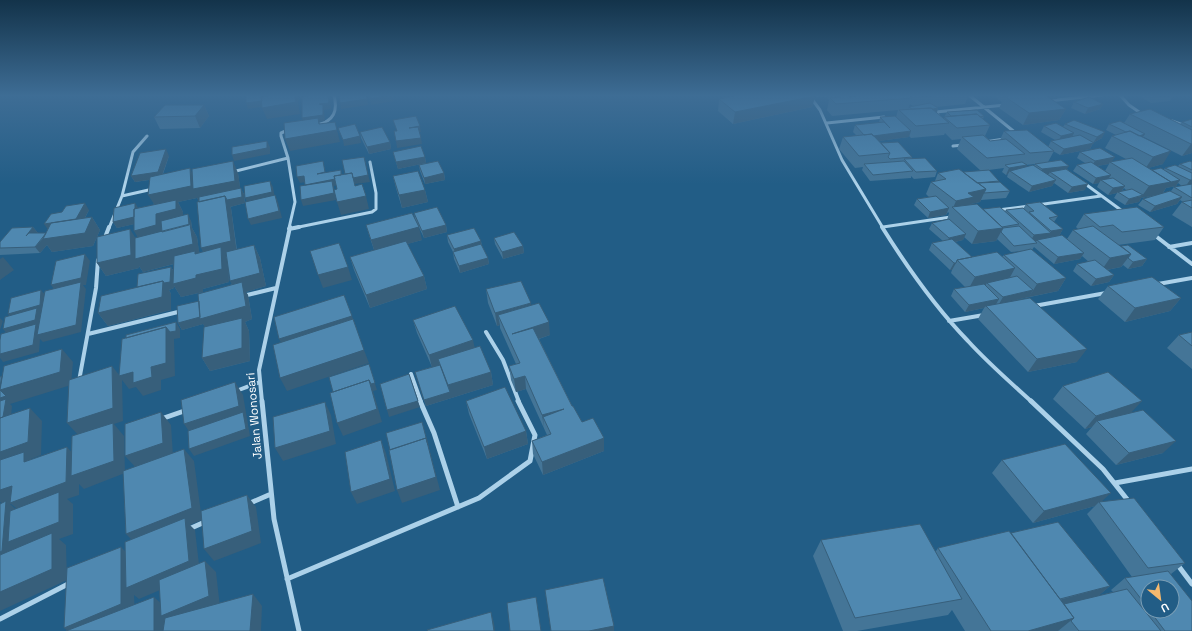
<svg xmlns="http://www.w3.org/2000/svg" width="1192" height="631" font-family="'Space Grotesk',sans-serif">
<rect width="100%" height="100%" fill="#225d86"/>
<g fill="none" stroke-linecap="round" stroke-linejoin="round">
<!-- minor-far2 -->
<path stroke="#acd1e9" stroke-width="3" d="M809,95L820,110L842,160L883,228
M969,95L1017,134
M1120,95L1129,105L1142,114
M1048,101L1102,95
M938,115L936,112L1005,105
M1172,121L1192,128
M827,123L884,117
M317,125C334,121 338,111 334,95
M288,130L281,133V136L288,158L295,202L289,228
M985,142L1004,139
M953,146L963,145
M232,172L288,158
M1084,183L1125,213
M122,196L133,152L147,136
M1037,205L1101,196
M998,210L1029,206
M883,227L951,217
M109,228L122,196L153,189
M294,228L372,212L376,209V193L370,162"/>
<!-- minor-far1 -->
<path stroke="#acd1e9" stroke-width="4" d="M882,227C907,267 935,307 968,341C988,363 1010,382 1032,402
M289,229L299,227
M1153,234L1192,264
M104,240L109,227
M1169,247L1192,243
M1158,284L1192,278
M243,296L276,288
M1034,306L1106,293
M949,321L984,315
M486,332L503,360L519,402
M88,334L182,311
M411,374L421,402
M79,381L96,288L98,260
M236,391L260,382
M262,402L259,370L290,227"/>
<!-- minor -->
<path stroke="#acd1e9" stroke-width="5" d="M262,401L274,519L299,631
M420,401L434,433L458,507
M1031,401L1103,469L1130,503
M161,419L187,410
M1115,483L1192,469
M248,504L271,494
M189,529L207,521
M1177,564L1192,584
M287,579L479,498L530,461L535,435L518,401
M0,619L70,583"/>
</g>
<!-- wall -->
<path fill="#447597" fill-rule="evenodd" d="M739,95H968L965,104L936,107L938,108L937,113L943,119L947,112L984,116L983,119L990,125L985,136L990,141L1000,140L1004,131L1048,147L1051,141L1055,140L1041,132L1044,126L1063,127L1065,124L1102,138L1093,143L1090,149L1060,155L1053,151H1054L1048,162L1067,169L1085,190L1068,193L1054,183L1052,186L1029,192L1007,177L1008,174L1006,175L1002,172L1004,168L981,171L957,149L961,139L952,140L945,133L944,135L911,138L909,136V137L878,141L881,143L912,157V159L937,171L935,177L914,179L911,176V178L870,181L862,170L863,167L855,168L839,149L843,137L857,136L853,132L855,125L879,123L880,117H896L898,110L832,116L827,110L829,100L827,97H815L812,107L733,124L718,111L719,99ZM910,104L913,106L909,107L908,109ZM1035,164L1034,166L1025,167L1026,165Z
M992,95H1058L1057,99H1051L1066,109L1059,120L1023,125L999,108L1002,102Z
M1138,95H1173L1174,96L1170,101L1151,103Z
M1074,102L1103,104L1100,109L1085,114L1071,108Z
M204,105L209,116L200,128L160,129L154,117Z
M1130,114L1180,124L1182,122L1192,119V153L1182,156L1144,137L1143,138L1163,164L1148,168L1152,170H1163L1165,168L1178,166L1180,164L1192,162V227L1172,215L1182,202H1183L1180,200L1177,204L1150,212L1138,205L1143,199L1152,196L1141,198L1139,202L1125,205L1114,198L1117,193L1108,195L1097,187L1099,183L1093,184L1073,171L1077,165L1085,163L1077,158L1080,152L1112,162L1126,159L1105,148L1112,136L1116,135L1106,130L1109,124L1124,123ZM1109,164L1105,171L1097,166ZM1178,183L1182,186L1174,187L1171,191L1163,193L1166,188L1176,186ZM1124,188L1126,190L1122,191Z
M360,132L390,142L391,149L369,154L361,138Z
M393,152L425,157L426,163L444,173L445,180L425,184L420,171L419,165L421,164L398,169Z
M169,156L163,174L238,173L240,188L244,194L245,203L230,207L231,208L237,250L254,245L260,258L266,286L246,292L248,295L252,319L245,322L249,331L250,361L210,371L202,358L205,326L203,324L182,330L178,323L199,301L232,284L228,265L229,282L203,289V292L181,297L174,286V288L169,290L171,294V310L108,326L98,313L137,287L171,267L174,272V264L143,272L139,266V268L106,276L97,263V237L93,246L52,252L47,245L40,253L0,255V242L33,227L38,233H46L89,210L85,218L92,217L100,230L97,237L136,238H138L134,224L117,228L113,222L138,208L154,205L149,180L135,182L131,176ZM197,198L199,201L203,252L199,253L197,237L192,228L191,221L183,216V212L178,202Z
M963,172L999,181V182L1010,191L1006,198L981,200L980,202L971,204V205L983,209L1005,212L1006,210L1023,209L1026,204L1058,216L1054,222L1063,229L1059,236L1048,237V238L1067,239L1073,230L1078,229L1076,227L1084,214L1164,227L1155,240L1118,245L1121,246L1147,259L1142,266L1128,269L1123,265L1121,267L1107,270L1114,275L1109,282L1091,286L1073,271L1077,264L1089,262L1082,256L1080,259L1054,264L1034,247L1032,250L1066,278L1058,291L1006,302L1077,362L1028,372L978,319L984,308L965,312L951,296L954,289L965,287L951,273L952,270H950L929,250L932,243L943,241L929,229L932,223L947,220L949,213L948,212L946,215L928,218L914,205L917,199L929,197L926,194L931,182L935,181L938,173ZM964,237L972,244L996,241L997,239L1011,252L1024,251L1004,255L1002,257H972L955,242L963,240Z
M393,176L425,190L428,202L402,208L396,188Z
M414,213L446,225L447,232L424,238L415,219Z
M366,225L422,240L407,244L424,276L427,289L370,308L354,270L350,257L374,250L370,238Z
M447,235L481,241L482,246L488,258L489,264L460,273L454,259L453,252L448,242Z
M494,238L523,246L524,253L503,259L495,244Z
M1108,286L1181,298L1170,311L1125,322L1098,299Z
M486,289L532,306L550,335L539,339L572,406L582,422L604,451L543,475L533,454L532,441L547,435L526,389L516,392L511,380L509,366L516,364L500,328V325L497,326L488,303Z
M413,320L475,348L491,372L493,385L426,406L415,372L432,367L417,333Z
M1192,332V369L1167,348L1179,335Z
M1063,386L1131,413L1163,453L1116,465L1086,434L1092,427L1085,429L1053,399Z
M466,401L526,431L528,444L487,459L469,414Z
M1002,460L1102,501L1185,563L1171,574L1192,631H965L952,610L948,615L857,631H843L813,556L821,540L936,551L938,548L1011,533L1110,586L1098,596L1113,592L1111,590L1125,578L1132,577L1087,514L1095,506L1033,523L992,473ZM1148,587L1172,611H1148Z"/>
<!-- shaded-wall -->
<path fill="#375f7b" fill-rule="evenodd" d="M295,95H298L299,101H298L300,114L267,119L262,108Z
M300,95H329L331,109L324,110L325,121L319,122L322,129L335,122L340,142L290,151L285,139L304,124L302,118L319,104L302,100Z
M367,95L368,105L341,109L340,103Z
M392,95L394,101L371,105L370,99Z
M1039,95H1058L1057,99L1036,101Z
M815,96L812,107L733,124L735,112Z
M280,98L282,104L248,109L246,103Z
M1103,104L1100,109L1085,114L1088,108Z
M204,105L209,116L200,128L195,116Z
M938,108L936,114L917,112Z
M1066,109L1059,120L1023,125L1029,113Z
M420,126L421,132L411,134L409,128Z
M911,131L909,137L864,143L866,137Z
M1105,132L1102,138L1093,143L1090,149L1060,155L1064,149L1093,143L1097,137Z
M1074,133L1071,139L1058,142L1061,136Z
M1145,134L1141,140L1134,137Z
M360,136L361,143L344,146L343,140Z
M421,138L422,144L397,148L396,141Z
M267,141L270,147V154L234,161L232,155Z
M390,142L391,149L369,154L367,147Z
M1191,144H1192V153L1182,156Z
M166,149L169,156L161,178L135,182L131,176Z
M1171,151L1163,164L1145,169L1153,157Z
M364,157L370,182L355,184L359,198L366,196L369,209L341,215L337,202Z
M425,157L426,163L398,169L396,162Z
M1115,157L1111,163L1110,162L1109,164L1091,167L1095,161Z
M233,161L238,173L241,193V188L244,194L245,203L230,207L231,208L237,254L226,257L228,261L229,282L203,289V292L181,297L174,286V288L169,290L171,294V310L108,326L98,313L163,281L171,267L175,274L196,275L208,261L201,248L199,202L197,198L178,202L183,212V222L188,214L191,221L192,228L197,237L200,257L143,272L139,266V268L106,276L97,263L130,229L138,242L141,243L134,231L156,207L148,195L190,168L196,181Z
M1027,165L1023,171H1010L1008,174L1006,175L1009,168Z
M1069,166L1065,172H1050L1049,174L1039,176L1042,169Z
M341,170L344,184L334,186L336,200L303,206L301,200L307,191L305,185Z
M444,173L445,180L425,184L424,178Z
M1111,175L1107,181L1101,180L1099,183L1093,184L1096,178Z
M304,176L306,182L300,183L297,177Z
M1056,180L1052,186L1029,192L1032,186Z
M1180,180L1176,186L1166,188L1162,194L1141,198L1139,202L1125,205L1129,199L1142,196L1149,186Z
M1190,180H1192V185L1185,187Z
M270,181L273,187L275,199L248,204L245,198Z
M1088,184L1085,190L1068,193L1072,187Z
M1125,186L1121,192H1118L1117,193L1108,195L1113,188Z
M986,189L980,202L971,204L968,210L953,208L956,201L968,193Z
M425,190L428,202L402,208L399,195Z
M275,195L278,202L282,218L251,225L248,219Z
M1182,197L1177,204L1150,212L1155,206Z
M85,203L89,210L80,227L49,231L44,224Z
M135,203L139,209V223L117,228L113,222Z
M949,208L946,215L928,218L930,212Z
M92,217L100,230L93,246L52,252L47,245L40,253L35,247L48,233Z
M446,225L447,232L424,238L422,231Z
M33,227L38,233L26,236Z
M419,227L422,240L375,253L371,240Z
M1003,228L996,241L972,244L978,231Z
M1063,229L1059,236L1048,237L1047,239L1037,240V241L1030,242L1034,235L1050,233L1051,231Z
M966,234L963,240L946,244L949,238Z
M481,241L482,248L455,255L454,249Z
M254,245L260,258L266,286L246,292L248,295L252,319L245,322L249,331L250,361L210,371L202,358L208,332L203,324L182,330L178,323L237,294L230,281Z
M523,246L524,253L503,259L502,252Z
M1084,253L1080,259L1054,264L1058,257Z
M85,254L90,261L86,285H83L86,289L81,332L43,342L40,339L39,352L3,362L0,358V354L9,336L3,329L14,320L8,314L41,290L47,297L45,312L40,313L42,315L41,327H38L41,331L56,292L51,285Z
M1131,254L1121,267L1101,271L1110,258Z
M3,257L14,270L0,280V259Z
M488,258L489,264L460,273L459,266Z
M1147,259L1142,266L1128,269L1133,262Z
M954,263H956L952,270H950Z
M348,267L352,280L323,288L318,275Z
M1015,268L1008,281L987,283L985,286L968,290L975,277Z
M1114,275L1109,282L1091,286L1096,279Z
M424,276L427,289L370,308L366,295Z
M1066,278L1058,291L1029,297L1037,284Z
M1033,290L1029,297L999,304L1003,297Z
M1181,298L1170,311L1125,322L1135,308Z
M999,299L995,306H986L984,308L965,312L969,305Z
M531,303L533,317L498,315L500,325L497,326L495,313Z
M352,316L357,329L286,352L279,339Z
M0,318L3,321L0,330Z
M176,322L180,329V338L174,339L175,376L161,380V390L143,396L136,387L129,389L122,380L123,421L114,424L124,436L125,473L84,489L79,484V495L67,499L73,504V534L59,539L66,545L67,580L0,611V552L5,506L0,502V490L67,447L79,460V436L67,423L112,366L120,376L151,367L166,327ZM10,504H11L25,515L21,514Z
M549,322L550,335L514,347L512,334Z
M473,340L476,353L438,359L440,365L432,368L429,355Z
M62,349L73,362L71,385L10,404L12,406L10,427L0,430V390Z
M1087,349L1077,362L1028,372L1037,359Z
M364,350L369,363L287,391L280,378Z
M369,364L377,390L373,391L382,422L343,436L337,423Z
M491,372L493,385L426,406L424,400L450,392L448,385Z
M525,376L526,389L516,392L514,379Z
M235,382L243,395L250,436L194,456L189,449L193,437L184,424Z
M418,401L420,407L389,417L387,410Z
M1142,401L1130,414L1097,421L1092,427L1085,429L1096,416Z
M325,402L331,415L336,444L283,461L275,448Z
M30,408L42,421L41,455L31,459L38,465L0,470V452Z
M564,409L543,417L544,428L542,415Z
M161,412L171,425L173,456L137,469L125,456Z
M424,429L440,490L402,503L397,490Z
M526,431L528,444L487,459L484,447Z
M604,438V451L543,475L542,462Z
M381,440L386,453L395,491L357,504L351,492Z
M1176,441L1163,453L1116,465L1129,453Z
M184,449L194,461L202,520L190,525L195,530L200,573L139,599L134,595L135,615L68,631L64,628L121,547L133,559L138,546L126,534Z
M1111,493L1100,503L1099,502L1095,506L1033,523L1044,511Z
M247,495L256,507L261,543L214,561L204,549Z
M205,561L216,572L220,607L167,631H154V597L166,608Z
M1110,586L1096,598L1061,607L1059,600Z
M253,594L262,606L261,631H250Z
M491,612L494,623L495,631H494Z
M1074,618L1058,631H1028Z
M614,626V631H589Z"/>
<!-- building -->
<path fill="#4f88b0" stroke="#375f7b" d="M246,95H272L261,97L262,101L246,103Z
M272,95H295L296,102L262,108L261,97Z
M311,95H328L329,103L319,104L323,105V115L302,118V97Z
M339,95H366L367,99L340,103Z
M369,95H392L370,99Z
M739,95H814L815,96L735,112L719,99Z
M839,95H858L849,97L866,95H909L912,98L836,104L830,98L841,97Z
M918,95H943L920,97Z
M1014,95H1045L1066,109L1029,113L1004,96Z
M1152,95H1173L1174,96L1154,97Z
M1089,97L1103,104L1088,108L1074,102Z
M930,103L938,108L933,109L931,108L912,109L909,107Z
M165,105H204L195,116L154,117Z
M931,108L949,123L916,126L899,110Z
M1150,109L1192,130V144H1191L1130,114Z
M977,110L984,116L980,117L977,114L951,116L947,112Z
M977,114L990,125L957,128L944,117Z
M416,116L420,126L409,128L418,127L421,138L396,141L394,131H397L393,120Z
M895,116L911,131L873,136L872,134L864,135L855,125L884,122L890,128L880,117Z
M318,118L319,124L335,122L337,130L285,139L284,123Z
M1192,119V127L1182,122Z
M1074,120L1105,132L1097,137L1065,124Z
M1120,121L1145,134L1139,136L1130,131L1126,132L1109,124Z
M1056,123L1074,133L1061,136L1044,126Z
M355,124L360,136L343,140L338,128Z
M382,127L390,142L367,147L360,132Z
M1027,130L1054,151L1030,153L1004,131Z
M1130,131L1171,151L1153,157L1112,136Z
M872,134L890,153L859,156L843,137Z
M983,135L990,141L1006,139L1025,154L987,158L962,137Z
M1080,135L1094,143L1064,149L1051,141Z
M267,141V148L232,155V147Z
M898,142L912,157L890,159L888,157L890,153L881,143Z
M421,146L425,157L396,162L393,152Z
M1100,148L1115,157L1095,161L1080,152Z
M166,149L158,172L131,176L140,153Z
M364,157L368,175L353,178L352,173L345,174L342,160Z
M925,158L937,171L916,172L904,159Z
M1132,158L1171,182L1149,186L1110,162Z
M1061,160L1069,166L1042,169L1035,164Z
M233,161L235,181L193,189L192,169Z
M323,161L325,172L317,174L341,170V175L334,176L335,179L305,185L304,176L297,177L296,166Z
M438,161L444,173L424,178L419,165Z
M904,161L913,171L873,175L864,164Z
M1190,161L1192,162V170L1180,164Z
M1022,162L1027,165L1009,168L1005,165Z
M1091,162L1111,175L1096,178L1077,165Z
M1033,165L1056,180L1032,186L1010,171Z
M1175,165L1192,173V180H1190L1165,168Z
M190,168L191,186L148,195L150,177Z
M1161,168L1180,180L1171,182L1152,170Z
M959,169L986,189L968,193L974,197L956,201L931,182L946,179L938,173Z
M1066,169L1088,184L1072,187L1050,172Z
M989,170L999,181L977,183L963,172Z
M418,171L425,190L399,195L393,176Z
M352,173L355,186L362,184L366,196L337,202L334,190L337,189L334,176Z
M1113,178L1125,186L1113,188L1101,180Z
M270,181L272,192L245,198L244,186Z
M332,181L334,193L301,200L300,186Z
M1000,182L1010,191L984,193L986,189L978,183Z
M1192,184V198L1174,187Z
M241,188L242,197L227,200L225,196L199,202V197Z
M1132,189L1143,195L1129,199L1118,192Z
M1170,191L1182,197L1155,206L1143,199Z
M275,195L279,211L248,219L245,202Z
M225,196L231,241L201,248L197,202Z
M936,196L949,208L930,212L917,199Z
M176,200V209L156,214V225L134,231V209Z
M1192,200V208L1182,202Z
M1040,202L1058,216L1049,218L1063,229L1051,231L1029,212L1034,211L1026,204Z
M85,203L76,219L44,224L51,214L62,212L66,206Z
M135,203V209H134V217L113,222L114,208Z
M977,204L1003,228L978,231L952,207Z
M437,207L446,225L422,231L414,213Z
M1000,207L1019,224L1002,227L983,209Z
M1137,207L1164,227L1122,232L1113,225L1100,227L1084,214Z
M1023,208L1051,233L1034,235L1006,210Z
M412,213L419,227L371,240L366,225Z
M188,214L189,225L162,232L161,221Z
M92,217L85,233L43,239L51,223Z
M949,219L966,234L949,238L932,223Z
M190,224L193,244L135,259V238Z
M1019,226L1037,243L1014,246L1001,232L1003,228Z
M1093,226L1131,254L1110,258L1073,230Z
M33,227L26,236L29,233H46L43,237L35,247L0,248V242L12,228Z
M474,228L481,241L454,249L447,235Z
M130,229L131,255L97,263V237Z
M514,232L523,246L502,252L494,238Z
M1062,235L1084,253L1058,257L1037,240Z
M952,239L972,257L957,260L956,263H954L932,243Z
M406,241L424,276L366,295L350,257Z
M339,243L348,267L318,275L310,251Z
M481,244L488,258L459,266L453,252Z
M254,245L260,273L230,281L226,252Z
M1128,245L1147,259L1133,262L1128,258L1131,254L1121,246Z
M221,247L222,269L196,275V278L173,284L174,256L195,251V254Z
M1031,249L1066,278L1037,284L1004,255Z
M997,252L1015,268L975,277L957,260Z
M85,254L81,278L51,285L56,261Z
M1095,260L1114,275L1096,279L1077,264Z
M171,267L170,282L164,283L163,281L137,287L138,274Z
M1017,276L1033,290L1003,297L987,283Z
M1152,277L1181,298L1135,308L1108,286Z
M163,281L162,297L98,313L101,296Z
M521,281L531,303L495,313L486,289Z
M81,282L76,325L37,335L45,291Z
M242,282L246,306L200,319L198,294Z
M984,284L999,299L969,305L954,289Z
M41,290L40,305L8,314L11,298Z
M344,295L352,316L279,339L274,317Z
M1030,298L1087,349L1037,359L986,306Z
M199,301L200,317L178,323L177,306Z
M539,303L549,322L512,334L533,328L572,406H573L582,422L593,418L604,438L542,462L532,441L551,434L543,417L564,409L542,415L525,376L514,379L509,366L520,363L498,315Z
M455,306L473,340L429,355L413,320Z
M37,308L35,320L3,329L5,317Z
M242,318V348L202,358L204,327Z
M353,319L364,350L280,378L273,345Z
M176,322V331L170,332L166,327L126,338V335Z
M36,324L33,345L0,354V340L1,334Z
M166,327V363L151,367L152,377L133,383V372L119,376L122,339Z
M1192,332V346L1179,335Z
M480,346L491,372L448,385L438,359Z
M62,349L60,372L0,390L4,366Z
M369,364L375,383L371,384L369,380L333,392L329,377Z
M440,365L450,392L424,400L415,372Z
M112,366L113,408L67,423L69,380Z
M1108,372L1142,401L1096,416L1063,386Z
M409,374L418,401L387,410L380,384Z
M2,376L0,387V377Z
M369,380L377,409L337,423L330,393Z
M235,382L239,406L184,424L181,400Z
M505,387L526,431L484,447L466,401Z
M0,390L6,396L0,398Z
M6,399L3,417L0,418V401Z
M325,402L330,431L275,448L273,417Z
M30,408L28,442L0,452V418Z
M1143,410L1176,441L1129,453L1097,421Z
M161,412L163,443L125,456V424Z
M243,412L246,429L189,449L188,431Z
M422,422L428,445L426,438L390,450L386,433Z
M113,423L114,461L71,476L72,436Z
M426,438L436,477L397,490L389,450Z
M381,440L390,479L351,492L345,452Z
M1065,444L1111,493L1044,511L1002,460Z
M67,447L66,482L10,503L12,486L0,490V460L24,452V462Z
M184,449L192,508L126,534L123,471Z
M59,492V522L8,542L10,511Z
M247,495L252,531L204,549L201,511Z
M1134,498L1185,563L1148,568L1099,502Z
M6,501L2,551L0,552V504Z
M185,518L189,561L126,588L125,542Z
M1058,522L1110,586L1060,599L1011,533Z
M920,524L962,599L855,618L821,540Z
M1009,531L1074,618L1028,631H991L938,548Z
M52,533V569L0,592V555Z
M121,547V604L64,628L67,568Z
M205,561L209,596L161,616L159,580Z
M1168,571L1192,601V631H1165L1150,611H1172V587H1148V608L1125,578Z
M603,578L614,626L589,631H551L545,590Z
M1127,589L1161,631H1079L1071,621L1074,618L1064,604Z
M253,594L250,631H163L165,618Z
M154,597V631H66Z
M536,597L541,631H510L507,603Z
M491,612L494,631H428L427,630Z"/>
<!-- sky -->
<linearGradient id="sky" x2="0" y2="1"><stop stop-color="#13334a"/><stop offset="0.52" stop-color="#3e6d95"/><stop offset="1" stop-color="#3e6d95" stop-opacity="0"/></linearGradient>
<rect width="1192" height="184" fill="url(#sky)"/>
<g text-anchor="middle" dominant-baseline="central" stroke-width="3.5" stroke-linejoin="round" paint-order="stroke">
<!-- street labels -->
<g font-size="12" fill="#fff" stroke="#225d86">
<text transform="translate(254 416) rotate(-95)">Jalan Wonosari</text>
</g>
</g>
<!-- north arrow -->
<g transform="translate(1160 599) rotate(151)"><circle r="19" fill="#225d86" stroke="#7a9eb6"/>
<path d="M0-3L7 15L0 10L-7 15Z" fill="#f5b96e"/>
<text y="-6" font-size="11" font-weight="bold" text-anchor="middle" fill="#ffffff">U</text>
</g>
</svg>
